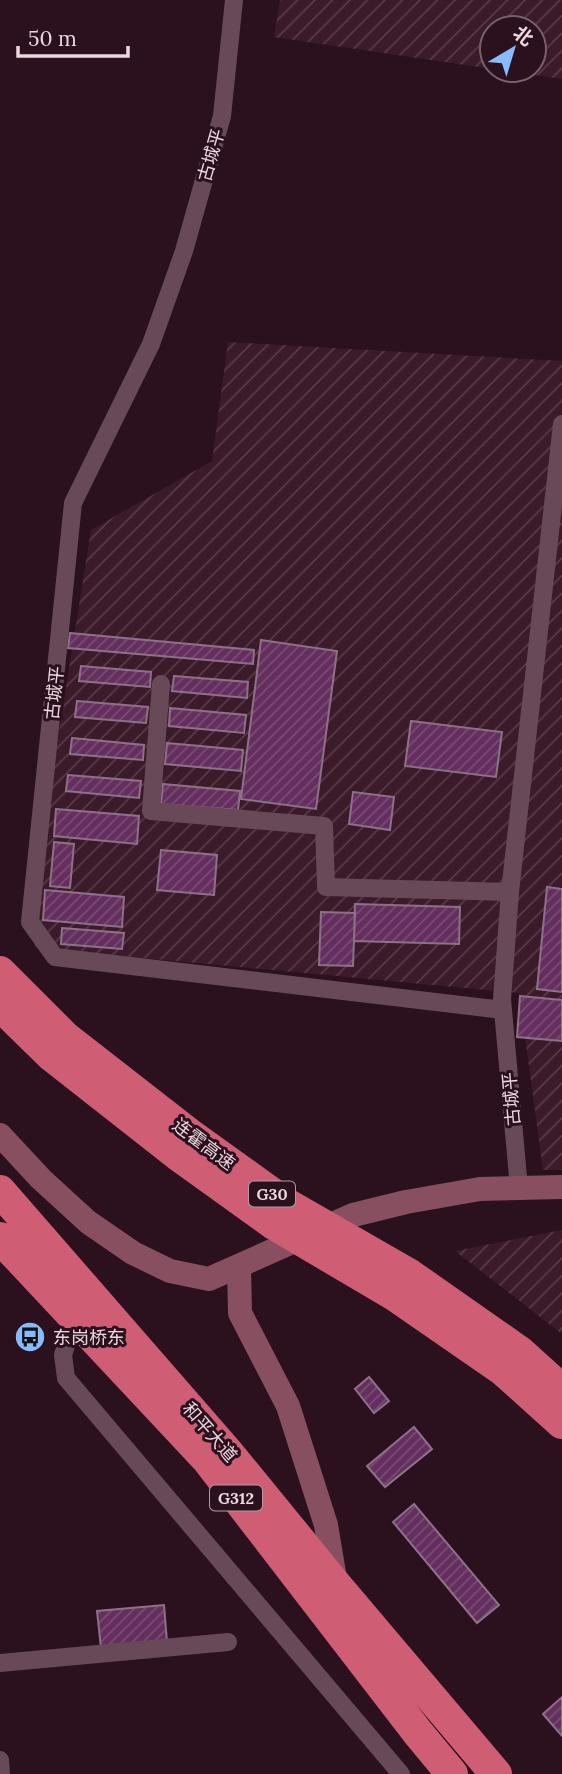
<svg xmlns="http://www.w3.org/2000/svg" width="562" height="1774" font-family="Lora,'Noto Sans SC',serif">
<defs>
<pattern id="industrial-furrows" width="10" height="10" patternUnits="userSpaceOnUse" patternTransform="scale(1.75)"><rect width="10" height="10" fill="#3b1a2a"/><path d="M-1 1l2-2M0 10L10 0M9 11l2-2" fill="none" stroke="#583b48"/></pattern>
<pattern id="building-hatch" width="6" height="6" patternUnits="userSpaceOnUse" patternTransform="scale(1.75)"><rect width="6" height="6" fill="#642f5e"/><path d="M-1 1l2-2M0 6l6-6M5 7l2-2" fill="none" stroke="#7a4c75"/></pattern>
</defs>
<rect width="100%" height="100%" fill="#2b111e"/>
<!-- industrial -->
<path fill="url(#industrial-furrows)" d="M280,0H562V79L501,70H534V28H492V69L274,37Z
M228,342L562,361V1170H543L519,993L35,948L31,908L91,530L212,461Z
M562,1230V1334L455,1251Z"/>
<!-- building -->
<path fill="url(#building-hatch)" stroke="#8c7188" stroke-width="2" d="M70,633L254,650L253,664L68,648Z
M261,640L337,651L316,809L241,799Z
M81,666L151,672L150,687L79,681Z
M174,676L248,682L247,698L172,691Z
M77,701L148,707L146,723L75,717Z
M170,708L246,715L244,733L169,726Z
M411,721L502,732L496,777L405,766Z
M72,738L144,745L143,760L70,754Z
M167,743L243,750L241,771L165,764Z
M68,775L141,781L139,798L66,791Z
M163,784L240,791L238,810L161,804Z
M353,792L394,797L390,830L349,824Z
M56,809L139,816L137,844L54,836Z
M54,842L74,844L70,888L50,886Z
M161,850L217,855L214,895L157,890Z
M547,887L562,889V992L537,989Z
M45,890L124,897L122,927L43,920Z
M355,904L460,907L459,944L354,941Z
M321,912L355,913L353,966L319,965Z
M62,928L124,933L122,949L61,944Z
M520,996L562,1000V1041L517,1037Z
M369,1377L389,1401L374,1413L355,1389Z
M414,1427L432,1449L385,1487L367,1466Z
M414,1504L499,1605L477,1623L393,1522Z
M164,1605L167,1642L101,1648L97,1611Z
M562,1697V1736L543,1714Z"/>
<g fill="none" stroke-linecap="round" stroke-linejoin="round">
<!-- street -->
<path stroke="#684957" stroke-width="18" d="M234,0L222,116L184,251L151,344L73,503L30,922L55,957L503,1010
M161,684L151,811L324,826L326,887L510,892
M519,1188L502,999L510,892L562,424
M71,1315L75,1317L63,1355L66,1378L401,1774
M0,1663L228,1642
M0,1760L1,1774"/>
<!-- secondary -->
<path stroke="#874f60" stroke-width="24" d="M0,1135L41,1179L88,1222L133,1253L170,1271L209,1279L353,1215L406,1202L480,1189L562,1187
M239,1266L240,1313L288,1406L326,1525L336,1585"/>
<!-- highway -->
<path stroke="#cf5d74" stroke-width="32" d="M0,972L65,1037L192,1136L288,1205L410,1275L520,1352L562,1390
M0,1005L52,1056L178,1155L274,1224L396,1296L503,1370L562,1423
M0,1191L229,1454L336,1585L496,1774
M0,1238L207,1459L418,1733L452,1774"/>
</g>
<!-- icons -->
<defs>
<g id="bus-disc" transform="scale(1.575)"><circle r="9.5" fill="#87bbfc" stroke="#2b111e"/><path d="M-5-6H5V4H4V6H2V4H-2V6H-4V4H-5ZM-3.5-4V0h7V-4ZM-3.5 1.2v1.5H-2V1.2ZM2 1.2v1.5H3.5V1.2Z" fill="#111"/></g>
</defs>
<g fill-rule="evenodd">
<use href="#bus-disc" x="30" y="1337"/>
</g>
<g text-anchor="middle" dominant-baseline="central" stroke-width="6" stroke-linejoin="round" paint-order="stroke">
<!-- shield labels -->
<g fill="#2b111e" stroke="#b19ca5" stroke-width="2">
<rect x="249" y="1181.5" width="46" height="25" rx="5"/>
<rect x="210" y="1485.5" width="52" height="25" rx="5"/>
</g>
<g font-size="16" font-weight="bold" fill="#ead7df">
<text x="272" y="1194">G30</text>
<text x="236" y="1498">G312</text>
</g>
<!-- street labels -->
<g font-size="18" fill="#ead7df" stroke="#2b111e">
<text transform="translate(211 155) rotate(-74)">古城平</text>
<text transform="translate(54 693) rotate(-84)">古城平</text>
<text transform="translate(511 1099) rotate(-95)">古城平</text>
<text transform="translate(204 1144) rotate(37)">连霍高速</text>
<text transform="translate(210 1432) rotate(49)">和平大道</text>
</g>
<!-- poi labels -->
<g font-size="18" fill="#ead7df" stroke="#2b111e" text-anchor="start">
<text x="53" y="1337">东岗桥东</text>
</g>
</g>
<!-- north arrow -->
<g transform="translate(513 49) rotate(38)"><circle r="33" fill="#2b111e" stroke="#77606b" stroke-width="2"/>
<path d="M0-5L12 26L0 18L-12 26Z" fill="#87bbfc"/>
<text y="-10" font-size="19" font-weight="bold" text-anchor="middle" fill="#ead7df">北</text>
</g>
<!-- scale -->
<path d="M18 46v10h110v-10" fill="none" stroke="#ead7df" stroke-width="3.5"/>
<text x="28" y="46" font-size="21" fill="#ead7df" stroke="#2b111e" stroke-width="5" paint-order="stroke">50 m</text>
</svg>
